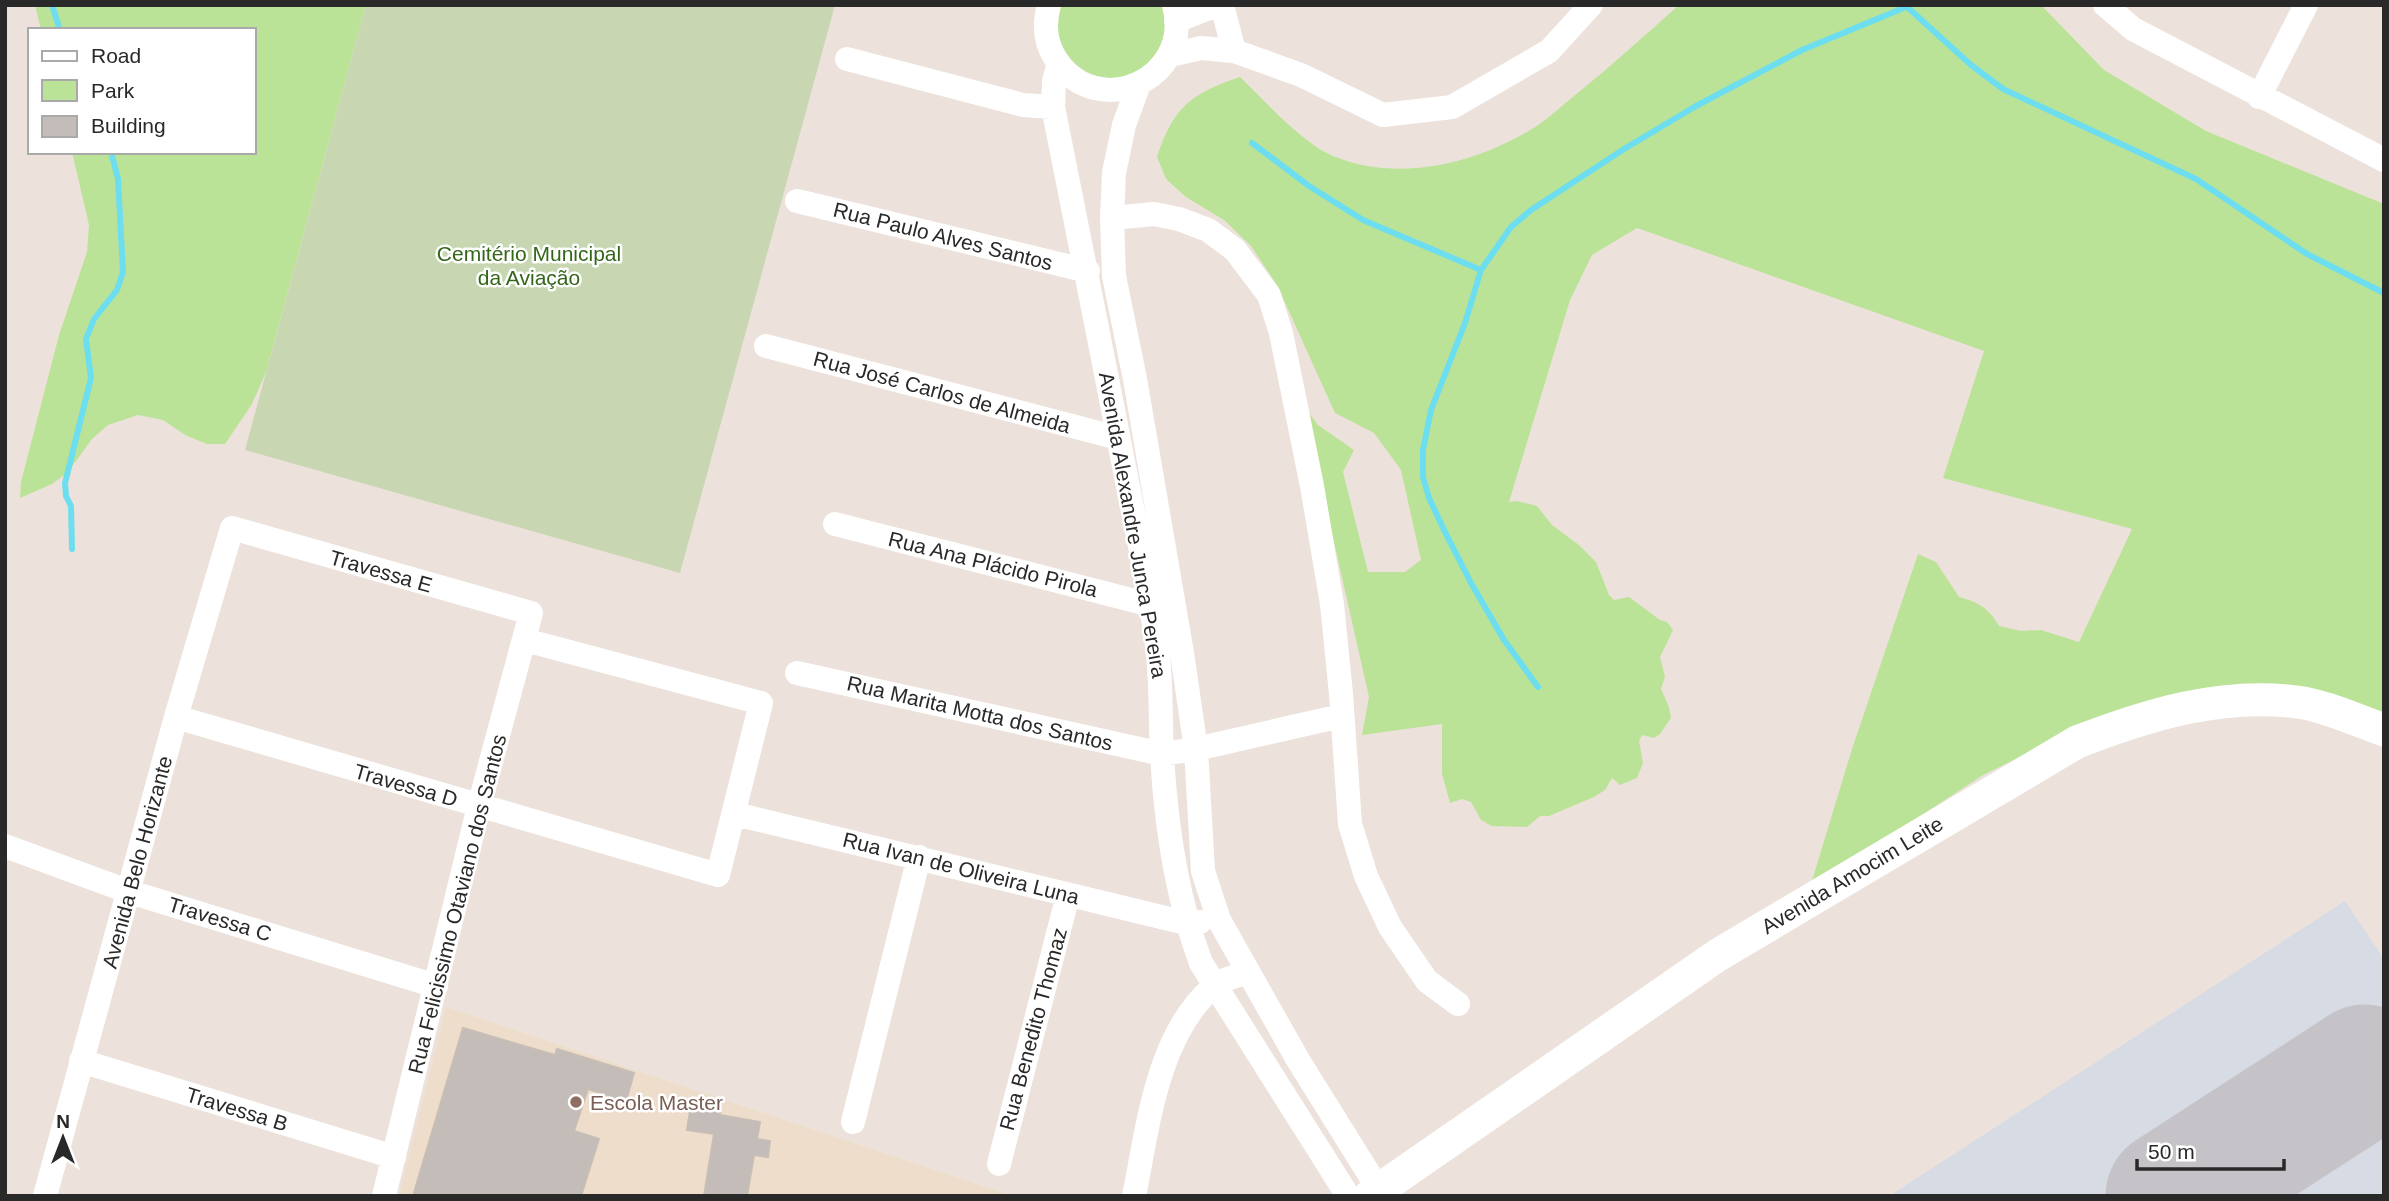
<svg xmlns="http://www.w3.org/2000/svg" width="2389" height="1201" font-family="Arial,sans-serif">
<rect width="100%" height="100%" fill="#ece2db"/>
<!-- education -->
<path fill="#eeddca" d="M446,1007L1012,1196H399Z"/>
<!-- airport -->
<path fill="#d6dbe4" d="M2345,901L2384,959V1196H1889Z"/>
<!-- green -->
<path fill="#bbe397" d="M35,5H366L266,372L252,404L225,444H207L185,435L163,420L138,415L108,425L92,439L68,472L52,484L20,498L21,482L59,335L87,252L89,225L72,152H254V30H41Z
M1061,5H1162C1163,12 1166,20 1166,27C1165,40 1158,52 1150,61C1111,104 1041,60 1061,5Z
M1679,5H2041L2104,70L2206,131L2384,204V722L2291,693L2074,730L1983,775L1859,856L1811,884L1852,749L1918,554L1936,562L1959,597C1978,602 1989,608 1999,626L2021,631L2041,630L2079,642L2132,529L1943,478L1984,351L1637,228L1592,255L1570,300L1509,502L1517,501L1537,506L1552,525L1579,545L1596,562L1609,595L1614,600L1629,597L1660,620L1667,622L1673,630L1660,657L1665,677L1661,689L1669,707L1671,718L1660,734L1654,738L1642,735L1639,741L1643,763L1637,778L1620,785L1612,778L1605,790L1594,797L1549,816H1540L1527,827L1492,826L1481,820L1471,802L1462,799L1450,803L1442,774V724L1362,735L1369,697L1303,405L1318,425L1354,450L1343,472L1368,572H1405L1421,560L1401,470L1374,433L1335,413L1277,285L1251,246L1224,220L1186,197L1166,179L1157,157C1173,107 1192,93 1240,77C1265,101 1301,142 1333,156C1398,183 1474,164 1532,129C1547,120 1560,107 1574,96C1610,67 1644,36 1679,5Z"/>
<!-- cemetery -->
<path fill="#c8d6b2" d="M366,5H835L680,573L245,450Z"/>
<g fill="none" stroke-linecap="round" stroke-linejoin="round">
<!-- stream -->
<path stroke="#6ddeef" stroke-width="6" d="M52,5L60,30
M1905,5L1971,65L2003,89L2196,179L2307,254L2384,293
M1252,143L1309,186L1363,220L1481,270
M72,549L71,506L66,496L65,483L91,378L86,339L94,319L117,290L123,272L118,179L111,152
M1538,687L1504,640L1471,583L1445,532L1429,498L1423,477V450L1431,410L1465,323L1481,270L1511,227L1531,210L1624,149L1696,106L1802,50L1906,7"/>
<!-- runway -->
<path stroke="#c5c3c8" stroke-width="133" d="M2172,1196L2365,1071"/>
</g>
<!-- building -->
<path fill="#c4bcb8" stroke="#c7beb5" stroke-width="2" d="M463,1028L555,1055L557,1049L634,1073L626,1101L588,1089L574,1131L599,1139L581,1196H413Z
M692,1098L721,1103L720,1115L760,1122L757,1139L770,1141L768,1157L754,1155L747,1196H704L714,1134L687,1130Z"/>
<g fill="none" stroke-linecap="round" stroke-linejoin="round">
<!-- street -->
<path stroke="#fff" stroke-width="24" d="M1049,5C1044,23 1045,42 1055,58C1095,123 1194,80 1174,5
M1222,5L1234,51
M2105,5L2133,29L2384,160
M1176,21L1216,5
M1170,55L1201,48L1234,51L1301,75L1383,115L1452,107L1549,51L1591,5
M847,59L1023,105L1053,107
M1059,64L1054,81L1053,107C1076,218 1097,329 1119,440C1131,506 1147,572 1156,638C1162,677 1160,716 1162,755C1166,826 1176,896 1201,963L1348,1196
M1139,84L1124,125L1114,173L1112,218L1114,276L1135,379L1182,653L1196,749L1203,871L1219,920L1298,1060L1379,1190
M2259,97L2306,5
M797,201L1088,271
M1112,218L1154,214L1179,219L1208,230L1235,250L1269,295L1281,333L1312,486L1332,604L1341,694L1350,824L1366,876L1390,927L1427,981L1458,1004
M766,346L1118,438
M835,524L1151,605
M797,673L1162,754L1196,749L1341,716
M176,717L718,875L761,703L525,640
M735,814L1186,923L1200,922
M5,846L130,892L436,986
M81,1061L394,1157
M853,1122L919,857
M999,1164L1068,895
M45,1196L176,717L232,528L531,613L479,806L384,1196
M1134,1196C1148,1127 1157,1035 1213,987C1222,979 1237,976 1248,972"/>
<!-- secondary -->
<path stroke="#fff" stroke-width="33" d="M1370,1196L1718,955L2077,742C2147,715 2221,692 2297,702C2326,706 2356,720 2384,730"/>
</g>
<!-- markers -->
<circle fill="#8d6e63" stroke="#fff" stroke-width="2.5" cx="576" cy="1102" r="7"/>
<g text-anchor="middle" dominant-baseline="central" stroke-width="5" stroke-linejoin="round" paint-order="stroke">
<!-- street labels -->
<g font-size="21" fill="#292929" stroke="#fff">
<text transform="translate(943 236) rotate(14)">Rua Paulo Alves Santos</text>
<text transform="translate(942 392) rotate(15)">Rua José Carlos de Almeida</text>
<text transform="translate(1133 525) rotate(80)">Avenida Alexandre Junca Pereira</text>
<text transform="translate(993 564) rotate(14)">Rua Ana Plácido Pirola</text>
<text transform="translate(381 571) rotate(16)">Travessa E</text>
<text transform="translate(980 713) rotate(13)">Rua Marita Motta dos Santos</text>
<text transform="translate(406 785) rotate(16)">Travessa D</text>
<text transform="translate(137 862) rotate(-75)">Avenida Belo Horizante</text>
<text transform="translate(961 868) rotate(14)">Rua Ivan de Oliveira Luna</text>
<text transform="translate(1852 875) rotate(-31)">Avenida Amocim Leite</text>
<text transform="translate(457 904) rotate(-76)">Rua Felicissimo Otaviano dos Santos</text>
<text transform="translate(220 919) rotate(17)">Travessa C</text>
<text transform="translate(1033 1029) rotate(-75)">Rua Benedito Thomaz</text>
<text transform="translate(237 1109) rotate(17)">Travessa B</text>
</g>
<!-- park labels -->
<g font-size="21" fill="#346619" stroke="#fff">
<text x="529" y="253">Cemitério Municipal<tspan x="529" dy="24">da Aviação</tspan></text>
</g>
<!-- education labels -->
<g font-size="21" fill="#785e54" stroke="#fff" text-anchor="start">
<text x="590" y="1102">Escola Master</text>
</g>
</g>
<!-- border -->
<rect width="2389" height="1201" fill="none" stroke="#292929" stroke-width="14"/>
<!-- legend -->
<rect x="28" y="28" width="228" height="126" fill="#ffffff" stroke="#a9a9a9" stroke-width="2"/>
<rect x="42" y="51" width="35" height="10" fill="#ffffff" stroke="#a9a9a9" stroke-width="2"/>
<text x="91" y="63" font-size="21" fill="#292929">Road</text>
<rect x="42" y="80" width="35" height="21" fill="#bbe397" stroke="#a9a9a9" stroke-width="2"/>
<text x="91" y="98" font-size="21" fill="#292929">Park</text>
<rect x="42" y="116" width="35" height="21" fill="#c4bcb8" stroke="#a9a9a9" stroke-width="2"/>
<text x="91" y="133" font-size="21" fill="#292929">Building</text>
<!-- north arrow -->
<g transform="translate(63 1138)" stroke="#ffffff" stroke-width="5" paint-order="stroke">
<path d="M0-5L12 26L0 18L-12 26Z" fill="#292929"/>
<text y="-10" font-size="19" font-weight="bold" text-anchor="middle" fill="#292929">N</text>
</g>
<!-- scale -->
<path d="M2137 1159v10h147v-10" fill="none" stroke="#292929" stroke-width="3.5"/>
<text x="2148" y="1159" font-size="21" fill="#292929" stroke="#ffffff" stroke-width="5" paint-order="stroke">50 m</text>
</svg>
